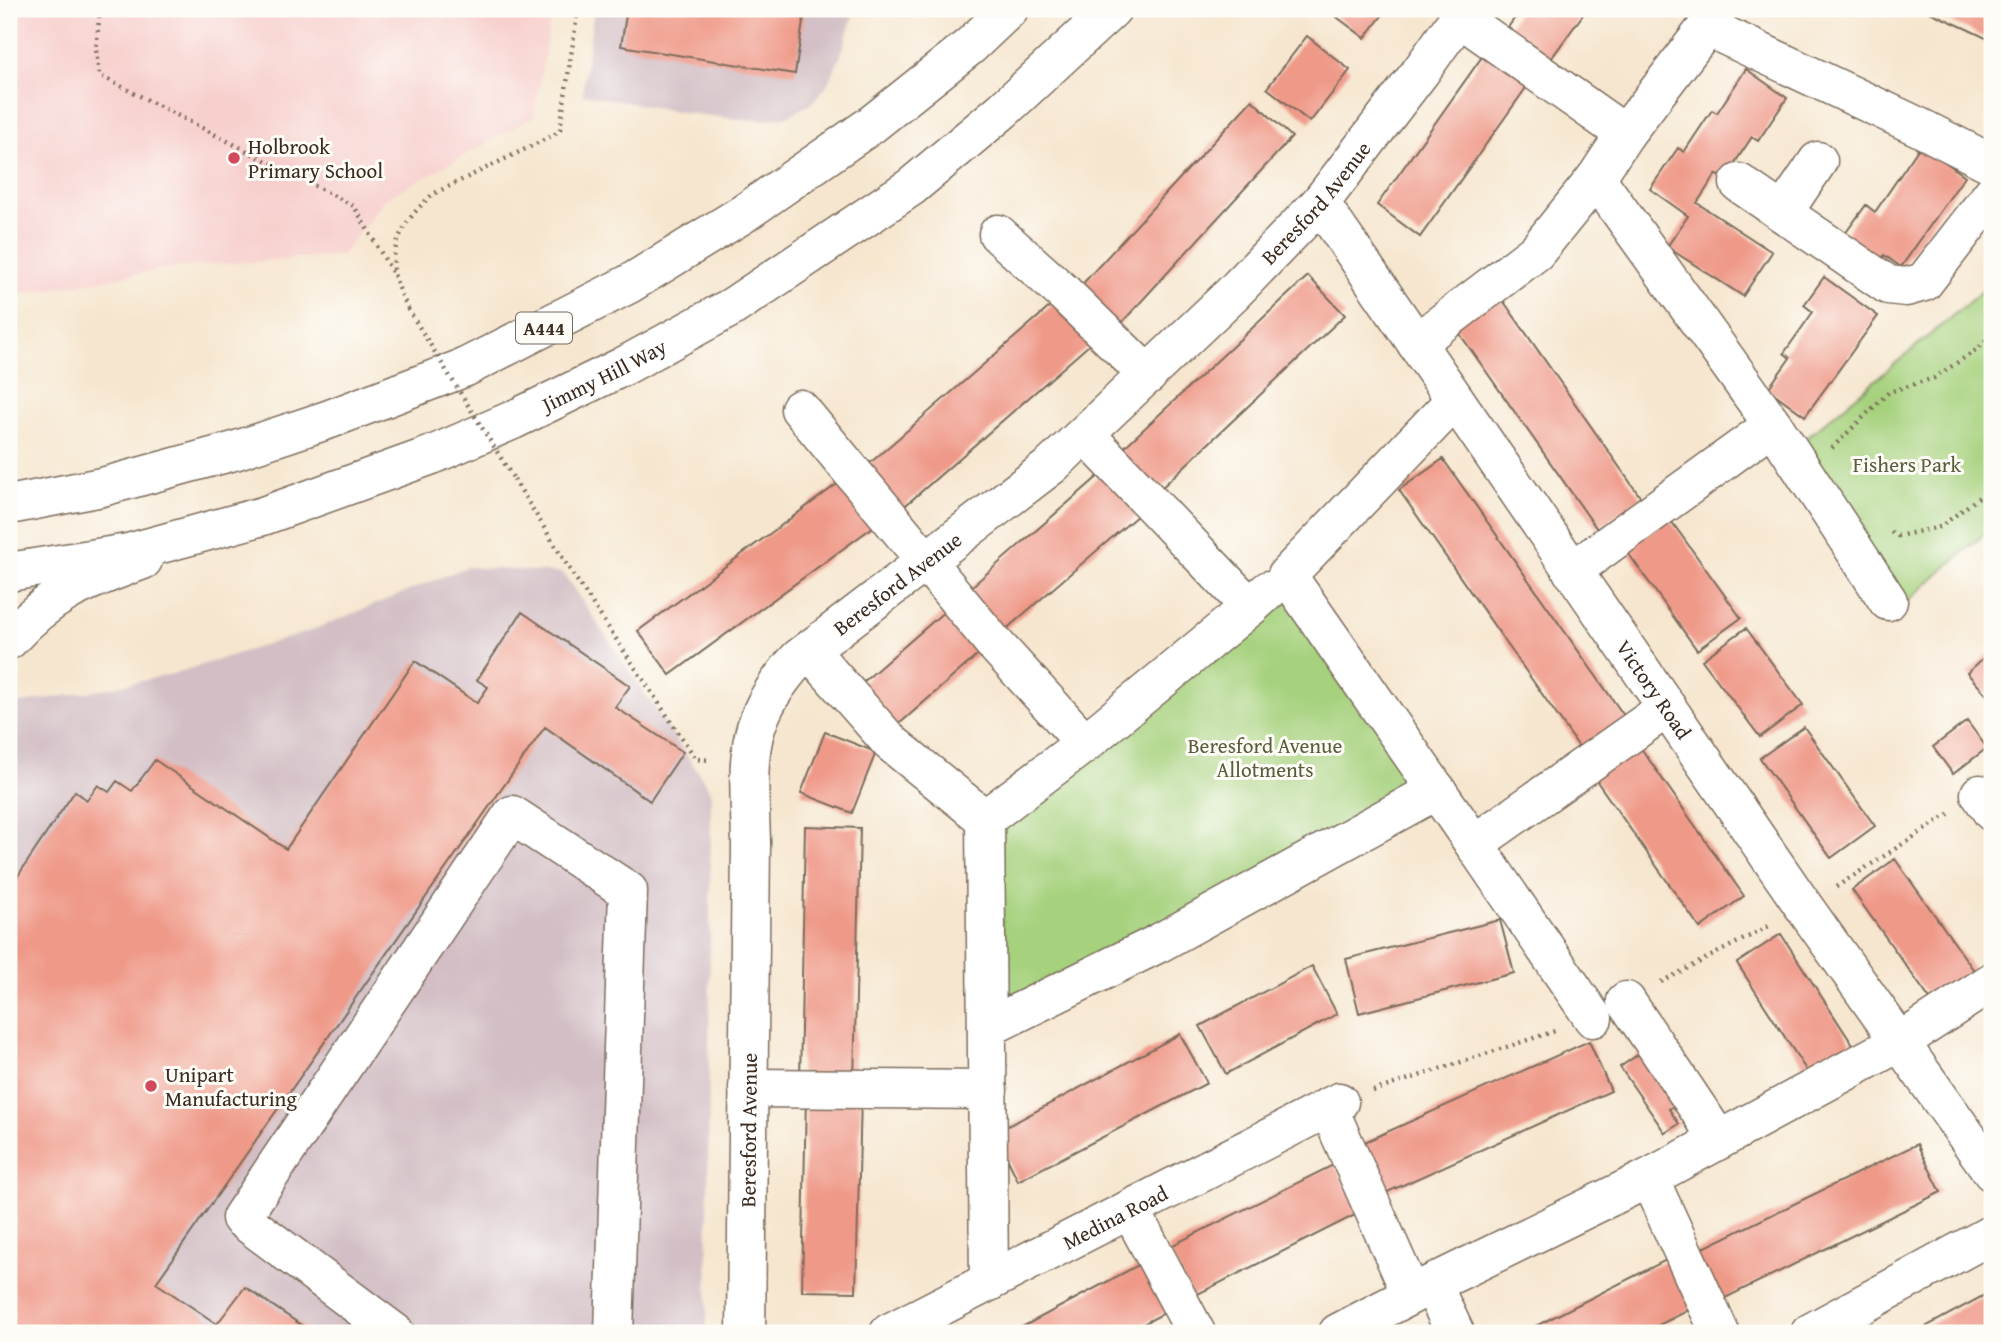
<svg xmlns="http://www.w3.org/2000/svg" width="2001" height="1342" font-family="'Gentium Book Plus',serif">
<rect width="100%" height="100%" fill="#fdfcf7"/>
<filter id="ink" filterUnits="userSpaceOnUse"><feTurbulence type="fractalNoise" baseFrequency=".0143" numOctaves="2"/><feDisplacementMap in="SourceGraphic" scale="14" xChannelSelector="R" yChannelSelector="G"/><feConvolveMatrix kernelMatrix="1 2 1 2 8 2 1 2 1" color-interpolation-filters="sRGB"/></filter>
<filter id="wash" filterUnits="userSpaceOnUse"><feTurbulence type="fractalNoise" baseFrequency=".00686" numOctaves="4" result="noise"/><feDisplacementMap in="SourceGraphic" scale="28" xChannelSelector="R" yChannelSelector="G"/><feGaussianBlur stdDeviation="1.57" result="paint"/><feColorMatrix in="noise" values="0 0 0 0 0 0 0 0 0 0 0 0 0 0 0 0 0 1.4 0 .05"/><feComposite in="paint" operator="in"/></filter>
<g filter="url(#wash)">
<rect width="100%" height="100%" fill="#f6e6cf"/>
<!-- built -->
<path fill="#f7d0ce" d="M9,9H552L534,117L385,199L342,255L172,268L9,296Z"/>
<!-- industrial -->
<path fill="#d2bec4" d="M594,9H855L840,58L827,85L811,104L788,116L765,120L735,119L681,112L582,94Z
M467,567L563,573L711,791L707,1333H9V700L15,704L89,692L169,675L310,631Z"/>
<!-- green -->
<path fill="#a6d17d" stroke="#707e4e" stroke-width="2" d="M1992,283V527L1902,606L1793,449Z
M1289,591L1436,790L1002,1013L1001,818Z"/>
<g id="blocks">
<!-- building -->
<path fill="#ef9988" d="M627,9H805L795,74L621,46Z
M1326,9H1387L1365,38Z
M1521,9H1587L1545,67L1502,36Z
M1923,9H1992V41L1967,29Z
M1307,36L1350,70L1310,122L1267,88Z
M1489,47L1533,78L1420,237L1377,205Z
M1746,69L1787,98L1758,141L1752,137L1724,179L1716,174L1697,203L1772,252L1743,296L1667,247L1688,216L1650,189L1678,148L1684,152L1712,110L1717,113Z
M1252,100L1292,137L1115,330L1075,292Z
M1921,145L1965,176L1901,267L1884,255L1879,263L1842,238L1866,205L1875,212Z
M1308,276L1345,315L1156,493L1118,453Z
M1824,277L1878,316L1805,416L1768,389L1790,358L1784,353L1813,312L1804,305Z
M1495,289L1641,498L1597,529L1450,320Z
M1060,298L1096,339L899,511L863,469Z
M1443,459L1627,720L1582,751L1399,490Z
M1109,467L1145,509L997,637L962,595Z
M848,476L881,521L670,675L638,631Z
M1669,518L1741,618L1697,650L1626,550Z
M953,604L989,645L890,732L854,690Z
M522,612L630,686L615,707L683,752L650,801L545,727L156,1283L217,1324L245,1287L313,1333H9V889L75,791L87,800L98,785L109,792L117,781L132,791L155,760L286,849L415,661L477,703L488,687L477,680Z
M1746,628L1803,705L1760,737L1702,660Z
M1992,650V701L1967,673Z
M1967,721L1987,748L1953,774L1933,747Z
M1804,727L1875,826L1831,858L1760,758Z
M825,732L876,752L852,813L801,793Z
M1636,741L1744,896L1700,928L1591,773Z
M805,826L860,828L854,1082L800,1081Z
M1895,859L1975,972L1932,1002L1852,890Z
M1500,920L1514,973L1359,1013L1346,959Z
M1781,934L1856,1050L1812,1079L1737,963Z
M1312,966L1337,1014L1226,1074L1200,1026Z
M1180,1034L1207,1083L1018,1181L995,1133Z
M1589,1041L1611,1091L1381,1195L1358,1145Z
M1646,1049L1681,1101L1669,1109L1679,1124L1665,1133L1620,1067Z
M806,1096L861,1097L856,1292L802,1291Z
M1917,1144L1941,1192L1711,1305L1687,1256Z
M1335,1164L1359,1213L1192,1297L1167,1248Z
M1674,1256L1699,1305L1643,1333H1522Z
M1144,1262L1170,1310L1126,1333H1011Z
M1992,1291V1333H1915L1927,1326Z"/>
</g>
</g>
<g filter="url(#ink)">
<use href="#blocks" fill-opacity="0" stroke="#7c6c5c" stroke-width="2"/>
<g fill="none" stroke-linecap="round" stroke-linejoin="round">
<!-- minor casing -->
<g stroke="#7c6c5c" stroke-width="41">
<g id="minor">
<path d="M1718,9L1707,27L1919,127L1992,164"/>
<path d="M1459,17L1625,134L1596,178"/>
<path d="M1625,134L1707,27"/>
<path d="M1739,183L1888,285L1906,287L1924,282L1992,194"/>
<path id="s1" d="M1320,203L1804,907L1992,1172"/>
<path d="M1783,213L1818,161"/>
<path d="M998,234L1064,293L1148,375"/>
<path d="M1416,343L1536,252L1596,178L1773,425"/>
<path d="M1455,400L1287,575L1474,844"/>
<path d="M800,409L992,641L1085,743L1250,607"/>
<path d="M1085,434L1250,607L1269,590"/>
<path d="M1572,571L1773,425L1888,601"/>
<path d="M9,640C52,592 84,582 143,560"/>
<path d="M810,651L890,742L985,819L1085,743"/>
<path d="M1980,794L1992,812"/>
<path d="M985,819L989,1282"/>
<path d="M1626,1001L1719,1140"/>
<path d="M1593,1018L1474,844L1667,708"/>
<path d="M987,1028L1159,943L1437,790"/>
<path d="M748,1088L988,1090"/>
<path d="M1328,1107L1411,1294"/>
<path d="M1130,1209L1196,1333"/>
<path d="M395,1333L241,1218L512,815L628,891L614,1333"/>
<path id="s2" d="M746,1333L751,843C749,762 740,722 799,658L1052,465L1232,294L1320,203L1421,71L1465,9"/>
<path id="s3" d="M889,1333L1339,1102"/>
<path d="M1338,1333L1432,1284"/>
<path d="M1455,1333L1432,1284L1649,1178"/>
<path d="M1720,1333L1649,1178L1900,1042L1992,982"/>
<path d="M1810,1333L1992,1234"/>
</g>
</g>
<!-- highway casing -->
<g stroke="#7c6c5c" stroke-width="41">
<g id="highway">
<path d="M9,505L102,487L234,451L330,419L466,367L629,284L743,214L871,125L970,46L1009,9"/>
<path id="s4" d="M9,572L128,553L263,516L432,455L513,420L624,366L732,307L911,187L1003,110L1112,9"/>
</g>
</g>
<!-- path -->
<path stroke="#7c6c5c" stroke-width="4.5" stroke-dasharray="2 5" stroke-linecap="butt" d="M100,9L96,50L99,75L354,206L395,277
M408,309C404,299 398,288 395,277C388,243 409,215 433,194L554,135L560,129L578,9
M1832,448L1889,392L1934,378L1979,348L1992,332
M514,479L574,576L696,759L711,760
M1891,532L1898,536L1940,527L1986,492L1992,485
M1836,887L1949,814
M1661,982L1771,925
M1373,1091L1555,1031"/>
<!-- minor -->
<use href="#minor" stroke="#fff" stroke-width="38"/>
<!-- highway -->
<use href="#highway" stroke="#fff" stroke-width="38"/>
<!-- path-bridge -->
<path stroke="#7c6c5c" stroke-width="4.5" stroke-dasharray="2 5" stroke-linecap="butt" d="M408,309L514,479"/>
</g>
</g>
<!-- markers -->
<g fill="#d1495b" stroke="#fdfcf7" stroke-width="2.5">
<circle cx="234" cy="158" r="7"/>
<circle cx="151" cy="1086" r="7"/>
</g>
<g text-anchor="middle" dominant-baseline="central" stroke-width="6" stroke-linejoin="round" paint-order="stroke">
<!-- shield labels -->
<rect fill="#fdfcf7" stroke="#75695f" stroke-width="2" x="516" y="312.5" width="56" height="31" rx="5"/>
<g font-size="19" font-weight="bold" fill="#3b2a1e">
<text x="544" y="328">A444</text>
</g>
<!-- poi labels -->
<g font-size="21" fill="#3b2a1e" stroke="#fdfcf7" text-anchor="start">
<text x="248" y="146">Holbrook<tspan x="248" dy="24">Primary School</tspan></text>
<text x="165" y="1074">Unipart<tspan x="165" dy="24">Manufacturing</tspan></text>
</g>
<!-- street labels -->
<g font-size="21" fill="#3b2a1e" stroke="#fdfcf7">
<text stroke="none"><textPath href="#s2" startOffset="1379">Beresford Avenue</textPath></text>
<text stroke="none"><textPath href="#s4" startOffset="630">Jimmy Hill Way</textPath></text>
<text stroke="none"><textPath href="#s2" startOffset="812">Beresford Avenue</textPath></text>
<text stroke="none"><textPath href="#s1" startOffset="590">Victory Road</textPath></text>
<text stroke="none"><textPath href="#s2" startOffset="203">Beresford Avenue</textPath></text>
<text stroke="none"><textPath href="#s3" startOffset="254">Medina Road</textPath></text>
</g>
<!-- park labels -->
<g font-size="21" fill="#5b5c3a" stroke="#fdfcf7">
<text x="1907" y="464">Fishers Park</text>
<text x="1265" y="745">Beresford Avenue<tspan x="1265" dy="24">Allotments</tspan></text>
</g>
</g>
<!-- margin -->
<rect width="2001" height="1342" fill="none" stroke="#fdfcf7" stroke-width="35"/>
</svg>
